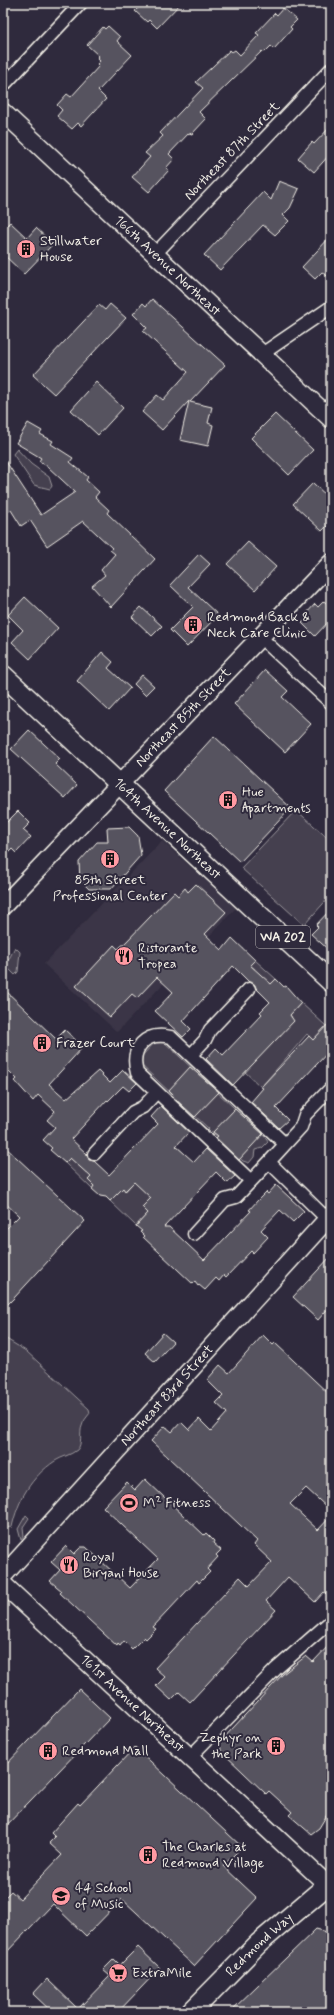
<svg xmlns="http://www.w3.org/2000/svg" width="334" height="2015" font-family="Mynerve,sans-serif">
<rect width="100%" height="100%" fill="#2f2a3d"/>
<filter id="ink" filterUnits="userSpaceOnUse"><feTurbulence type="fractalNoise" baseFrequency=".025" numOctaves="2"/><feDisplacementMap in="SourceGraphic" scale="8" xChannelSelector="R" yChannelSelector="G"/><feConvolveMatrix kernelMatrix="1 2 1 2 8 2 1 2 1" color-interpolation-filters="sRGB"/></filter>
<g filter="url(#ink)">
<!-- built -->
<path fill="#3b3647" d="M162,841L236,908L117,1032L44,964Z"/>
<!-- green -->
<path fill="#454050" stroke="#9c989c" d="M17,449L31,464L49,477L52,486L50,489L34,485L13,454Z
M296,810L331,841V895L304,925L241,868Z
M15,947L20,952L18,972L15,975L4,964L9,959Z
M255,960L276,979L262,994L246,979L255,969L250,965Z
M301,1003L326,1026L313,1040L307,1034L261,1087L225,1053L229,1049L248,1066L292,1017L290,1015Z
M157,1040H162L267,1139L268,1142L262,1148L255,1150L254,1157L249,1163L243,1161L140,1064L139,1059Z
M156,1127L191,1160L150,1197L151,1198L143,1207L148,1213L136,1226L110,1201L123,1188L126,1191L137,1178Z
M85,1152L100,1167L88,1180L94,1186L92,1189L65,1163L70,1158Z
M3,1337L26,1351L89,1409L90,1413C87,1417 83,1421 82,1426C79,1433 83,1444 77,1450C71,1455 61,1457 55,1461C31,1477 18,1500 12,1527L3,1528Z
M26,1515L29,1518L23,1527L24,1536L21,1540L18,1529Z"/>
<!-- building -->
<path fill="#56525f" stroke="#f4f1e8" d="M143,3H181L157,28L149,20L147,22L135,11Z
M283,8L297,20L290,27L292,29L274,49L271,46L264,53L262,51L199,112L206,119L192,134L189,133L169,154L174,159L166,168L169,170L149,192L132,177L150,157L145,153L163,136L160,133L203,88L196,82L230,50L232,52L235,50L240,55L259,35L256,33L275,13L277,15Z
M108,26L120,37L117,41L132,55L98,91L106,99L81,126L78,123L72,129L57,116L62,110L57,105L67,94L71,97L99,66L97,64L100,61L97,58L99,56L87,45L103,27L105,29Z
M331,126V153L314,172L298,158L312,142L314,144Z
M279,181L299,189L290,208L283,215L289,221L275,235L263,225L220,270L204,255L263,192L271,200Z
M10,222L27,238L36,228L53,244L24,274L3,254V229Z
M331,236V279L322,272L315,279L302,267Z
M152,299L225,365L190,402L212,407L208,423L213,425L208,446L180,440L189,401L162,430L142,412L157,395L163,400L188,372L143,331L147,328L133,314L143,303L146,306Z
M110,304L126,318L54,394L33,375L99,305L105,310Z
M96,382L123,408L98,435L71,410Z
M275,414L313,450L289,475L251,438Z
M28,423L42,431L40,434L53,441L51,444L73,458L70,462L88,477L86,480L99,492L95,497L109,510L107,513L155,559L111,607L92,586L105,575L101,570L115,554L110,550L112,548L83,521L47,546L30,520L21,526L11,510L9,511L3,502V457L41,515L75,492L48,467L39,461L41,458L16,443Z
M313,483L331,500V522L322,531L293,504Z
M248,542L276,567L255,590L227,564Z
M199,554L210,564L188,587L218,615L187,647L170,630L193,607L170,585Z
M25,597L58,628L30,659L12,642L23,630L8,615Z
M324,601L331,607V619L315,636L302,623L309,616L306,614L315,604L318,607Z
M141,607L162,626L152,636L132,617Z
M102,652L113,662L108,668L130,688L109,711L77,681Z
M265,670L288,691L282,697L311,724L285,752L234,704Z
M142,675L154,686L145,695L134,684Z
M29,730L60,759L55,764L77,785L65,798L11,749Z
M214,736L291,808L240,862L164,791Z
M18,811L30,823L23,830L31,837L16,853L12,849L3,858V826Z
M129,827L138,836L141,855L111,889H89L80,880L79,862L97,842H108L107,828Z
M196,884L226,912L205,934L222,950L232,938L255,960L250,965L271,984L276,979L284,987L286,986L301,1003L290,1015L294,1021L233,1085L206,1059L216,1048L223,1055L262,1014L260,1012L270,1002L256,988L254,984L249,982L233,966L183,1021L191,1029L183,1037L155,1011L173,992L157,977L137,998L132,994L110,1017L76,986L114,945L118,949L126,942L174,892L178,896L185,888L188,892Z
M331,909V952L311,934L318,927L316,925Z
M3,988L56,1039L65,1030L83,1047L49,1084L66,1099L98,1071L110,1083L123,1070L137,1083L129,1091L123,1086L108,1101L107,1100L71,1139L87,1154L89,1160L94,1161L109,1175L158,1124L151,1117L161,1106L189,1132L176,1146L194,1162L206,1149L235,1176L227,1183L216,1172L164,1227H169L204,1260L251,1211L249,1210L258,1200L266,1192L268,1194L276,1185L304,1211L293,1222L280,1210L261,1230L268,1237L253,1253L251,1251L226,1277L224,1275L219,1281L216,1278L205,1290L199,1285L198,1286L195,1282L193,1284L143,1237L144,1236L140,1232L142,1231L136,1226L148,1213L142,1207L151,1198L134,1182L125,1191L123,1188L110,1201L106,1197L100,1196L92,1189L94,1186L88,1180L91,1177L70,1158L65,1163L50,1150L52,1148L43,1140L55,1127L47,1120L55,1111L38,1095L33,1101L15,1081L17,1079L3,1065Z
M331,1021V1049L276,1108L288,1120L279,1128L251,1102L263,1088L261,1087L309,1036L313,1040Z
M190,1067L219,1092L195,1117L172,1096L173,1094L169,1090Z
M235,1109L263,1134L239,1160L216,1138L218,1136L213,1132Z
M3,1145L85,1221L14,1298L3,1309V1232L19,1216L3,1201Z
M331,1256V1305L318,1320L293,1297Z
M163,1333L173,1342L155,1362L145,1353Z
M263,1335L273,1345L275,1343L331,1396V1511L306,1488L290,1504L318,1530L331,1516V1599L324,1592L315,1602L288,1577L266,1601L276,1610L190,1702L179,1692L171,1700L156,1686L165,1677L155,1668L240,1577L249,1586L272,1562L254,1545L257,1541L151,1441L165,1426L172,1432L181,1422L189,1430L199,1419L211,1431L227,1413L216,1403L223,1396L207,1380L220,1365L229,1373Z
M145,1479L204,1535L206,1533L214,1541L213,1543L221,1550L216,1555L218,1557L207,1569L210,1572L199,1583L197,1580L153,1627L156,1629L146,1639L144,1637L132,1649L124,1641L120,1646L118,1644L117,1646L60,1593L62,1591L50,1581L60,1570L51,1562L66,1546L74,1554L81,1547H86L130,1588L158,1559L103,1507L127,1482L135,1490Z
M331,1643V1808L319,1828L311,1834L289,1815L292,1812L269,1791L266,1794L221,1751L220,1742L283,1674L306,1656L313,1662Z
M79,1689L110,1718L3,1829V1768Z
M135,1747L242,1847L223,1866L257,1898L194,1966L122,1899L86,1936L53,1904L3,1956V1899L11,1891L20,1899L62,1855L49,1843L55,1837L51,1833L78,1803L80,1805Z
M316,1929L331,1933V2012H230Z
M138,1947L160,1968L118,2012H52L33,1994L47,1979L78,2009L110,1976L103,1970L114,1959L120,1965Z"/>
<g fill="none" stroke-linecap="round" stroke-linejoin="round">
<!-- street casing -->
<g stroke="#f4f1e8" stroke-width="15">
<path id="street" d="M3,86L81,3
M155,254L331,69
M262,354L331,307
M260,637L331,703
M191,1055L205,1040L210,1030L249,989
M94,1154L133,1112L143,1107L157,1092
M269,1162L327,1219
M251,1181L137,1073C130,1048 145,1031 171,1037L285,1144
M194,1234L225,1200L236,1197L269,1162L301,1127L305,1115L331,1088
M190,1757L276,1669L331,1621"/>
</g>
<!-- secondary casing -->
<g stroke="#f4f1e8" stroke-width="20">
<g id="secondary">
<path id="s1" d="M3,112L331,419"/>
<path id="s2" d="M3,906L331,563"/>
<path id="s3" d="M3,1576L331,1215"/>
<path id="s4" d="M3,1584L331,1888"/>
</g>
</g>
<!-- primary casing -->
<g stroke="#f4f1e8" stroke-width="22">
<g id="primary">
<path id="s5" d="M3,675L331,982"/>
<path id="s6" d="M191,2012L259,1943L331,1882"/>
</g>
</g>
<!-- street -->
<use href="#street" stroke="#2f2a3d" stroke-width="12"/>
<!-- secondary -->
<use href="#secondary" stroke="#2f2a3d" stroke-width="17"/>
<!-- primary -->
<use href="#primary" stroke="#2f2a3d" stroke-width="19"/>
</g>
</g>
<!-- icons -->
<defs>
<g id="building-disc" transform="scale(1)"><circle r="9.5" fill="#ff9aa2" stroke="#2f2a3d"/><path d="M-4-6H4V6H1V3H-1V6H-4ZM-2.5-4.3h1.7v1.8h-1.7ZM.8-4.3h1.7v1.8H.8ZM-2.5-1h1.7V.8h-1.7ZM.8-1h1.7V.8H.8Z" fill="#111"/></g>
<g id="restaurant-disc" transform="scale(1)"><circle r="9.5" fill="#ff9aa2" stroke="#2f2a3d"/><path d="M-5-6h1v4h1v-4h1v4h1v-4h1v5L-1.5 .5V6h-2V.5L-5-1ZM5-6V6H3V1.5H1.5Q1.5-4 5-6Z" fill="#111"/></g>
<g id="stadium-disc" transform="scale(1)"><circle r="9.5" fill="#ff9aa2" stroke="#2f2a3d"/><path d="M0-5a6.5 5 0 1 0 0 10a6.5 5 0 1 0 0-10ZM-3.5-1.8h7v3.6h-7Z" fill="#111"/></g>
<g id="school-disc" transform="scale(1)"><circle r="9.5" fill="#ff9aa2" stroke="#2f2a3d"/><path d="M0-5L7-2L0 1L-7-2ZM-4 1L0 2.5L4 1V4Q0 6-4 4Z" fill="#111"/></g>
<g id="supermarket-disc" transform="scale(1)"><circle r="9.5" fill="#ff9aa2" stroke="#2f2a3d"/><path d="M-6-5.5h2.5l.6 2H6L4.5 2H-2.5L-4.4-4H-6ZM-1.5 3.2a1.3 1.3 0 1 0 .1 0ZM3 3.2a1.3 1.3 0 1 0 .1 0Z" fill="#111"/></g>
</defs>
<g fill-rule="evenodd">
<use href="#building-disc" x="26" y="249"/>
<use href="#building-disc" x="193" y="625"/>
<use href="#building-disc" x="228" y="800"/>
<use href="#building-disc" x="110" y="859"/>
<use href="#restaurant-disc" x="124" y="956"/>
<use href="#building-disc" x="42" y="1043"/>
<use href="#stadium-disc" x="129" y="1503"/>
<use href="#restaurant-disc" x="69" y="1565"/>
<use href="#building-disc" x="276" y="1746"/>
<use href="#building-disc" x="48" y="1751"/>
<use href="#building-disc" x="148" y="1855"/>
<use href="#school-disc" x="61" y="1896"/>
<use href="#supermarket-disc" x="118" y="1973"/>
</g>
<g text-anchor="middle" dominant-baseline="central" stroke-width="4" stroke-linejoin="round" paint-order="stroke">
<!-- shield labels -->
<rect fill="#2f2a3d" stroke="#b9b5b5" stroke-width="1" x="256" y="926" width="54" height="22" rx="3"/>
<g font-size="13" font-weight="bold" fill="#f4f1e8">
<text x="283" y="937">WA 202</text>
</g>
<!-- street labels -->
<g font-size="14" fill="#f4f1e8" stroke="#2f2a3d">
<text transform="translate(232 151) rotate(-46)">Northeast 87th Street</text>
<text stroke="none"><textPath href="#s1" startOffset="225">166th Avenue Northeast</textPath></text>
<text stroke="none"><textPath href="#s2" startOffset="261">Northeast 85th Street</textPath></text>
<text stroke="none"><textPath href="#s5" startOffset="225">164th Avenue Northeast</textPath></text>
<text stroke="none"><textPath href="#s3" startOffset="244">Northeast 83rd Street</textPath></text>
<text stroke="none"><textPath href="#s4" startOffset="176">161st Avenue Northeast</textPath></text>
<text stroke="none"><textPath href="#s6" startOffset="96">Redmond Way</textPath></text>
</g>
<!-- poi labels -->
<g font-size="14" fill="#f4f1e8" stroke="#2f2a3d" text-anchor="start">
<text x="40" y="241">Stillwater<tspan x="40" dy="16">House</tspan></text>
<text x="207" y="617">Redmond Back &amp;<tspan x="207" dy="16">Neck Care Clinic</tspan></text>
<text x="242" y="792">Hue<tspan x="242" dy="16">Apartments</tspan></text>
<text x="110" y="880" text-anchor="middle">85th Street<tspan x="110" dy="16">Professional Center</tspan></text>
<text x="138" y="948">Ristorante<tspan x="138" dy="16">Tropea</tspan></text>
<text x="56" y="1043">Frazer Court</text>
<text x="143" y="1503">M² Fitness</text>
<text x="83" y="1557">Royal<tspan x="83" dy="16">Biryani House</tspan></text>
<text x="262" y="1738" text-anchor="end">Zephyr on<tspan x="262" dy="16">the Park</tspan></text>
<text x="62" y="1751">Redmond Mall</text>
<text x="162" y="1847">The Charles at<tspan x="162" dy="16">Redmond Village</tspan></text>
<text x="75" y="1888">44 School<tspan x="75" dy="16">of Music</tspan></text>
<text x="132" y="1973">ExtraMile</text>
</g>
</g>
<!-- margin -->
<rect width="334" height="2015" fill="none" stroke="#2f2a3d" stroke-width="16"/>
<rect x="8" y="8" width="318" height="1999" fill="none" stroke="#f4f1e8" stroke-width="1.5" filter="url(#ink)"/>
</svg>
